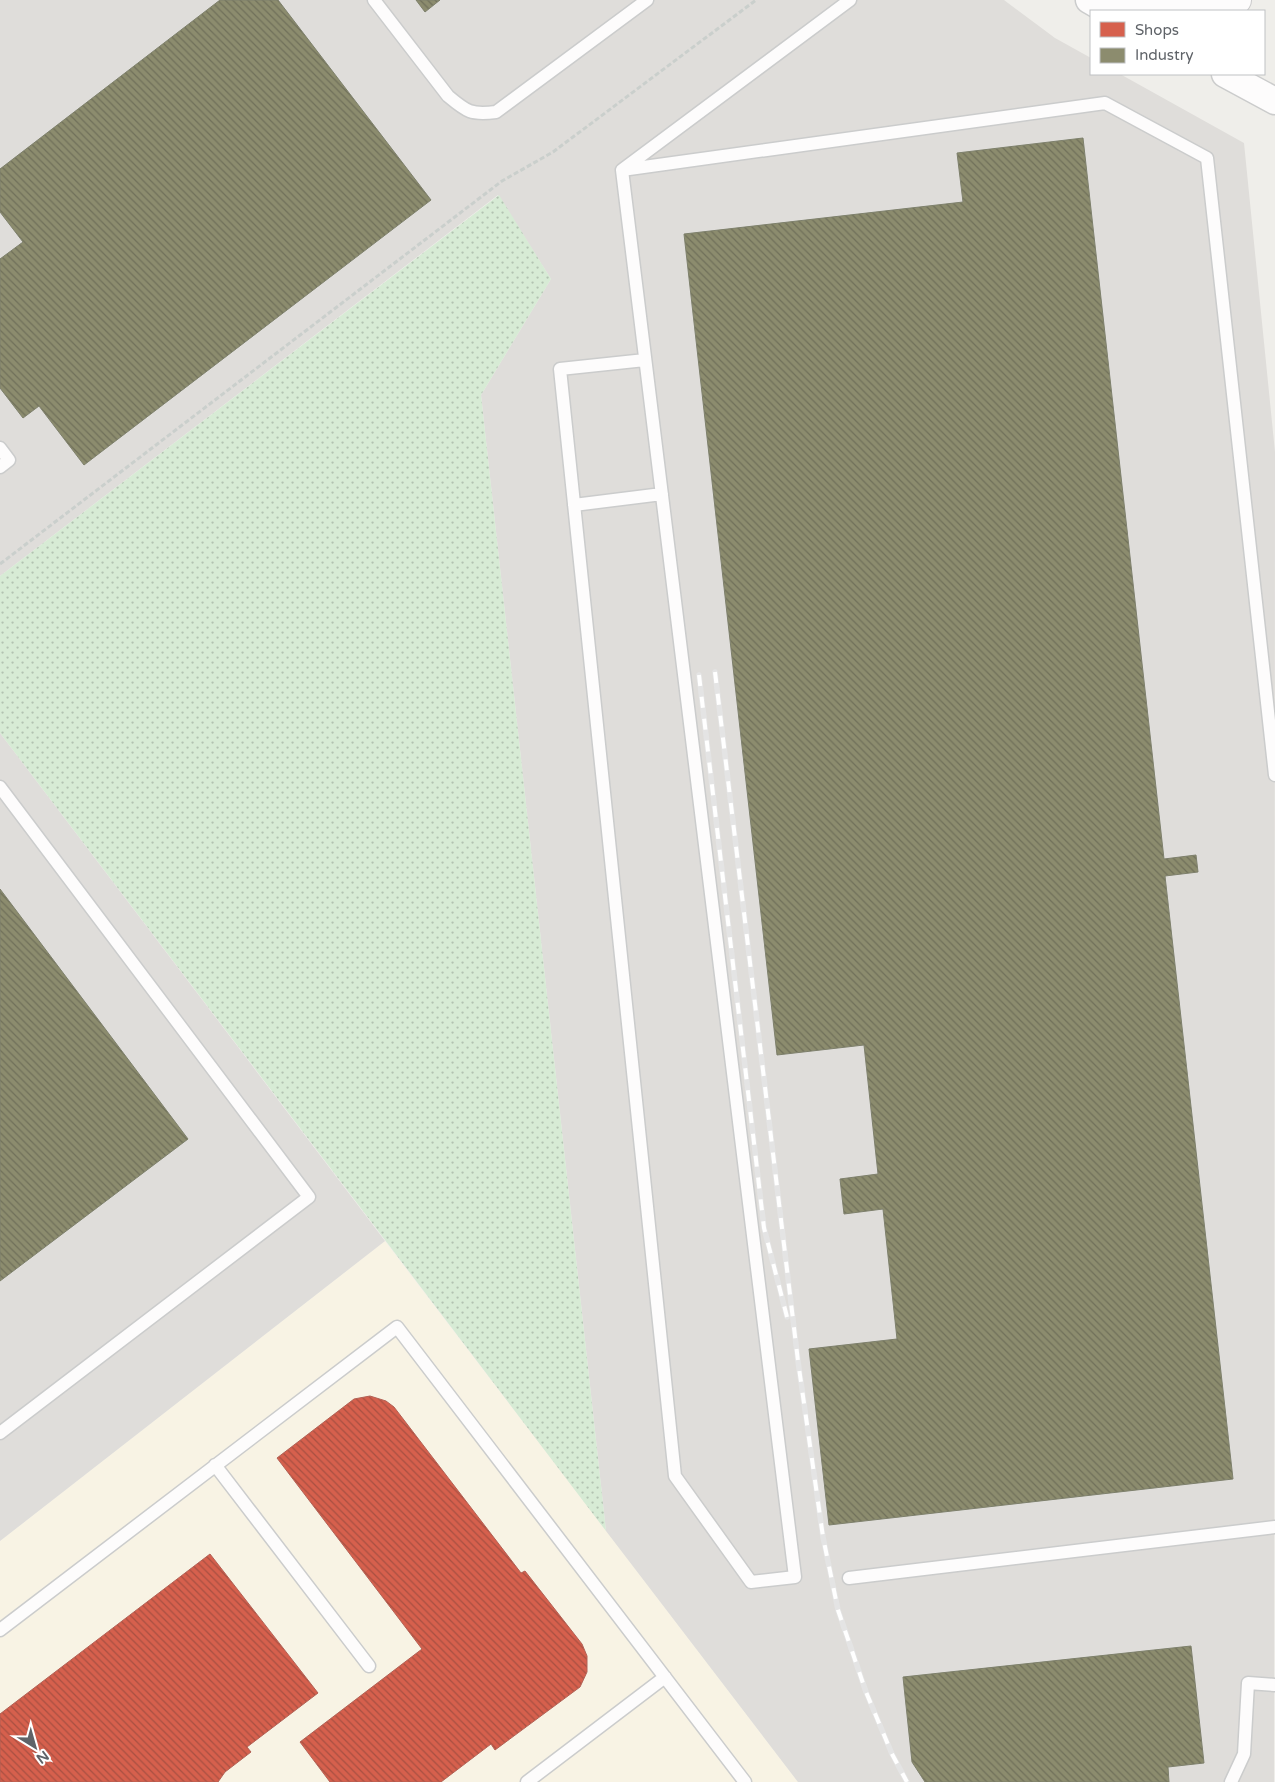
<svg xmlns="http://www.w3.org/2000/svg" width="1275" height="1782" font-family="'Varela Round',sans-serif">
<defs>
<pattern id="grass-dots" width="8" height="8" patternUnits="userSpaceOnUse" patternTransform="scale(1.25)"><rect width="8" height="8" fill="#d7ebd5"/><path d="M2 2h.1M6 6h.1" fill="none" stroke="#b2c2b1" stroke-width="1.8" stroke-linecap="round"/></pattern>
<pattern id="shops-back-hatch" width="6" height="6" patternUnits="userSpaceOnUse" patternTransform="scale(1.25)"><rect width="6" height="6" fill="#d6604d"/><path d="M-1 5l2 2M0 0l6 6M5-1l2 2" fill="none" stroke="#a85042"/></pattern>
<pattern id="industry-back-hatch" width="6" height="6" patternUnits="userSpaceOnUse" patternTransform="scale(1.25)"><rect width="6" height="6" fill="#8c8c6e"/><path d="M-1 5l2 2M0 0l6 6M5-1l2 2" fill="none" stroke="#70705a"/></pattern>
</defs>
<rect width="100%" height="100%" fill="#efeeea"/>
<!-- commercial -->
<path fill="#f8f3e4" d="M385,1241L798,1782H0V1541Z"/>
<!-- industrial -->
<path fill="#dfddda" d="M0,0H1004L1055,38L1091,58V74H1120L1244,143L1275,452L1274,1782H798L606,1531L481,395L551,279L498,195L0,576Z
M0,733L385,1241L0,1541Z"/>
<!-- grass -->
<path fill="url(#grass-dots)" d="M499,195L551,279L481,395L606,1531L0,733V576Z"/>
<!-- shops -->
<path fill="url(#shops-back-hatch)" stroke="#b26155" d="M370,1396L386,1401L394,1407L521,1573L525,1571L582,1644L587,1656V1672L580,1687L495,1750L491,1744L441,1782H330L300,1742L422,1649L277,1458L354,1399Z
M210,1554L318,1693L247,1747L251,1752L225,1772L218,1782H0V1714Z"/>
<!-- industry -->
<path fill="url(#industry-back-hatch)" stroke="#7e806c" d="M220,0H278L431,200L84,465L39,406L23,418L0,388V259L23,242L0,212V169Z
M416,0H440L425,12Z
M1083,138L1164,859L1196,855L1198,872L1165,876L1233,1479L829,1525L809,1349L897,1339L883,1209L844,1214L840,1179L878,1174L864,1045L777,1055L684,234L963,202L957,153Z
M0,889L188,1139L0,1281Z
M1191,1646L1204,1763L1168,1767L1169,1782H925L912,1762L903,1677Z"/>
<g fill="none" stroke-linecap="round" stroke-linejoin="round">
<!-- service casing -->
<g stroke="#cbcccc" stroke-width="15">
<path id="service" d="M374,0L448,96C467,112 471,115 496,112L647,0
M850,0L622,170L1105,103L1207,158L1275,775
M622,170L795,1577L751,1582L675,1476L560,369L645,360
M0,448L9,460L0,467
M574,505L662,494
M0,787L309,1197L0,1433
M215,1465L369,1666
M849,1578L1275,1527
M0,1630L397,1327L745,1782
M527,1782L665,1677
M1231,1782L1244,1754L1248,1683L1275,1685"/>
</g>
<!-- minor casing -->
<g stroke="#cbcccc" stroke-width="29">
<path id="minor" d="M1089,0L1108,11
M1225,74L1275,101"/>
</g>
<!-- secondary casing -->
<g stroke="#cacacb" stroke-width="30">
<path id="secondary" d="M1106,10L1205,8L1237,0"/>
</g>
<!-- path -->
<path stroke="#cacfcc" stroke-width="3" stroke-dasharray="5 2.5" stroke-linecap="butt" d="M0,564L502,181L553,152L756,0"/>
<!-- service -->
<use href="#service" stroke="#fdfcfc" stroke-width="12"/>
<!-- minor -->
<use href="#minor" stroke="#fdfcfc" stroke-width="26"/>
<!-- secondary -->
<use href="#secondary" stroke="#fdfcfc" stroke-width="28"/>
<!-- rail casing -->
<g stroke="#e4e4e4" stroke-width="5.5">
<path id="rail" d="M715,672L798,1361L823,1537L838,1610L866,1692L892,1754L907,1782
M699,675L764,1228L787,1317"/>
</g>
<!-- rail -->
<use href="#rail" stroke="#fff" stroke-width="4" stroke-dasharray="11" stroke-linecap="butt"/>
</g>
<!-- legend -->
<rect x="1090" y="10" width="175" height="65" fill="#ffffff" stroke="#bfc1c3"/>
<rect x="1100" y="22" width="25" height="15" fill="#d6604d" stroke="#bfc1c3"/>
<text x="1135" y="35" font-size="15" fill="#5f6368">Shops</text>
<rect x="1100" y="48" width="25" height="15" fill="#8c8c6e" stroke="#bfc1c3"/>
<text x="1135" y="60" font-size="15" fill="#5f6368">Industry</text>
<!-- north arrow -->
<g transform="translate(35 1747) rotate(143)" stroke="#ffffff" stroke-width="4" paint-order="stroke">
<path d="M0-4L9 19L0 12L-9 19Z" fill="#5f6368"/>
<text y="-8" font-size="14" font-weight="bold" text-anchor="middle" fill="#5f6368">N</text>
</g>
</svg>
